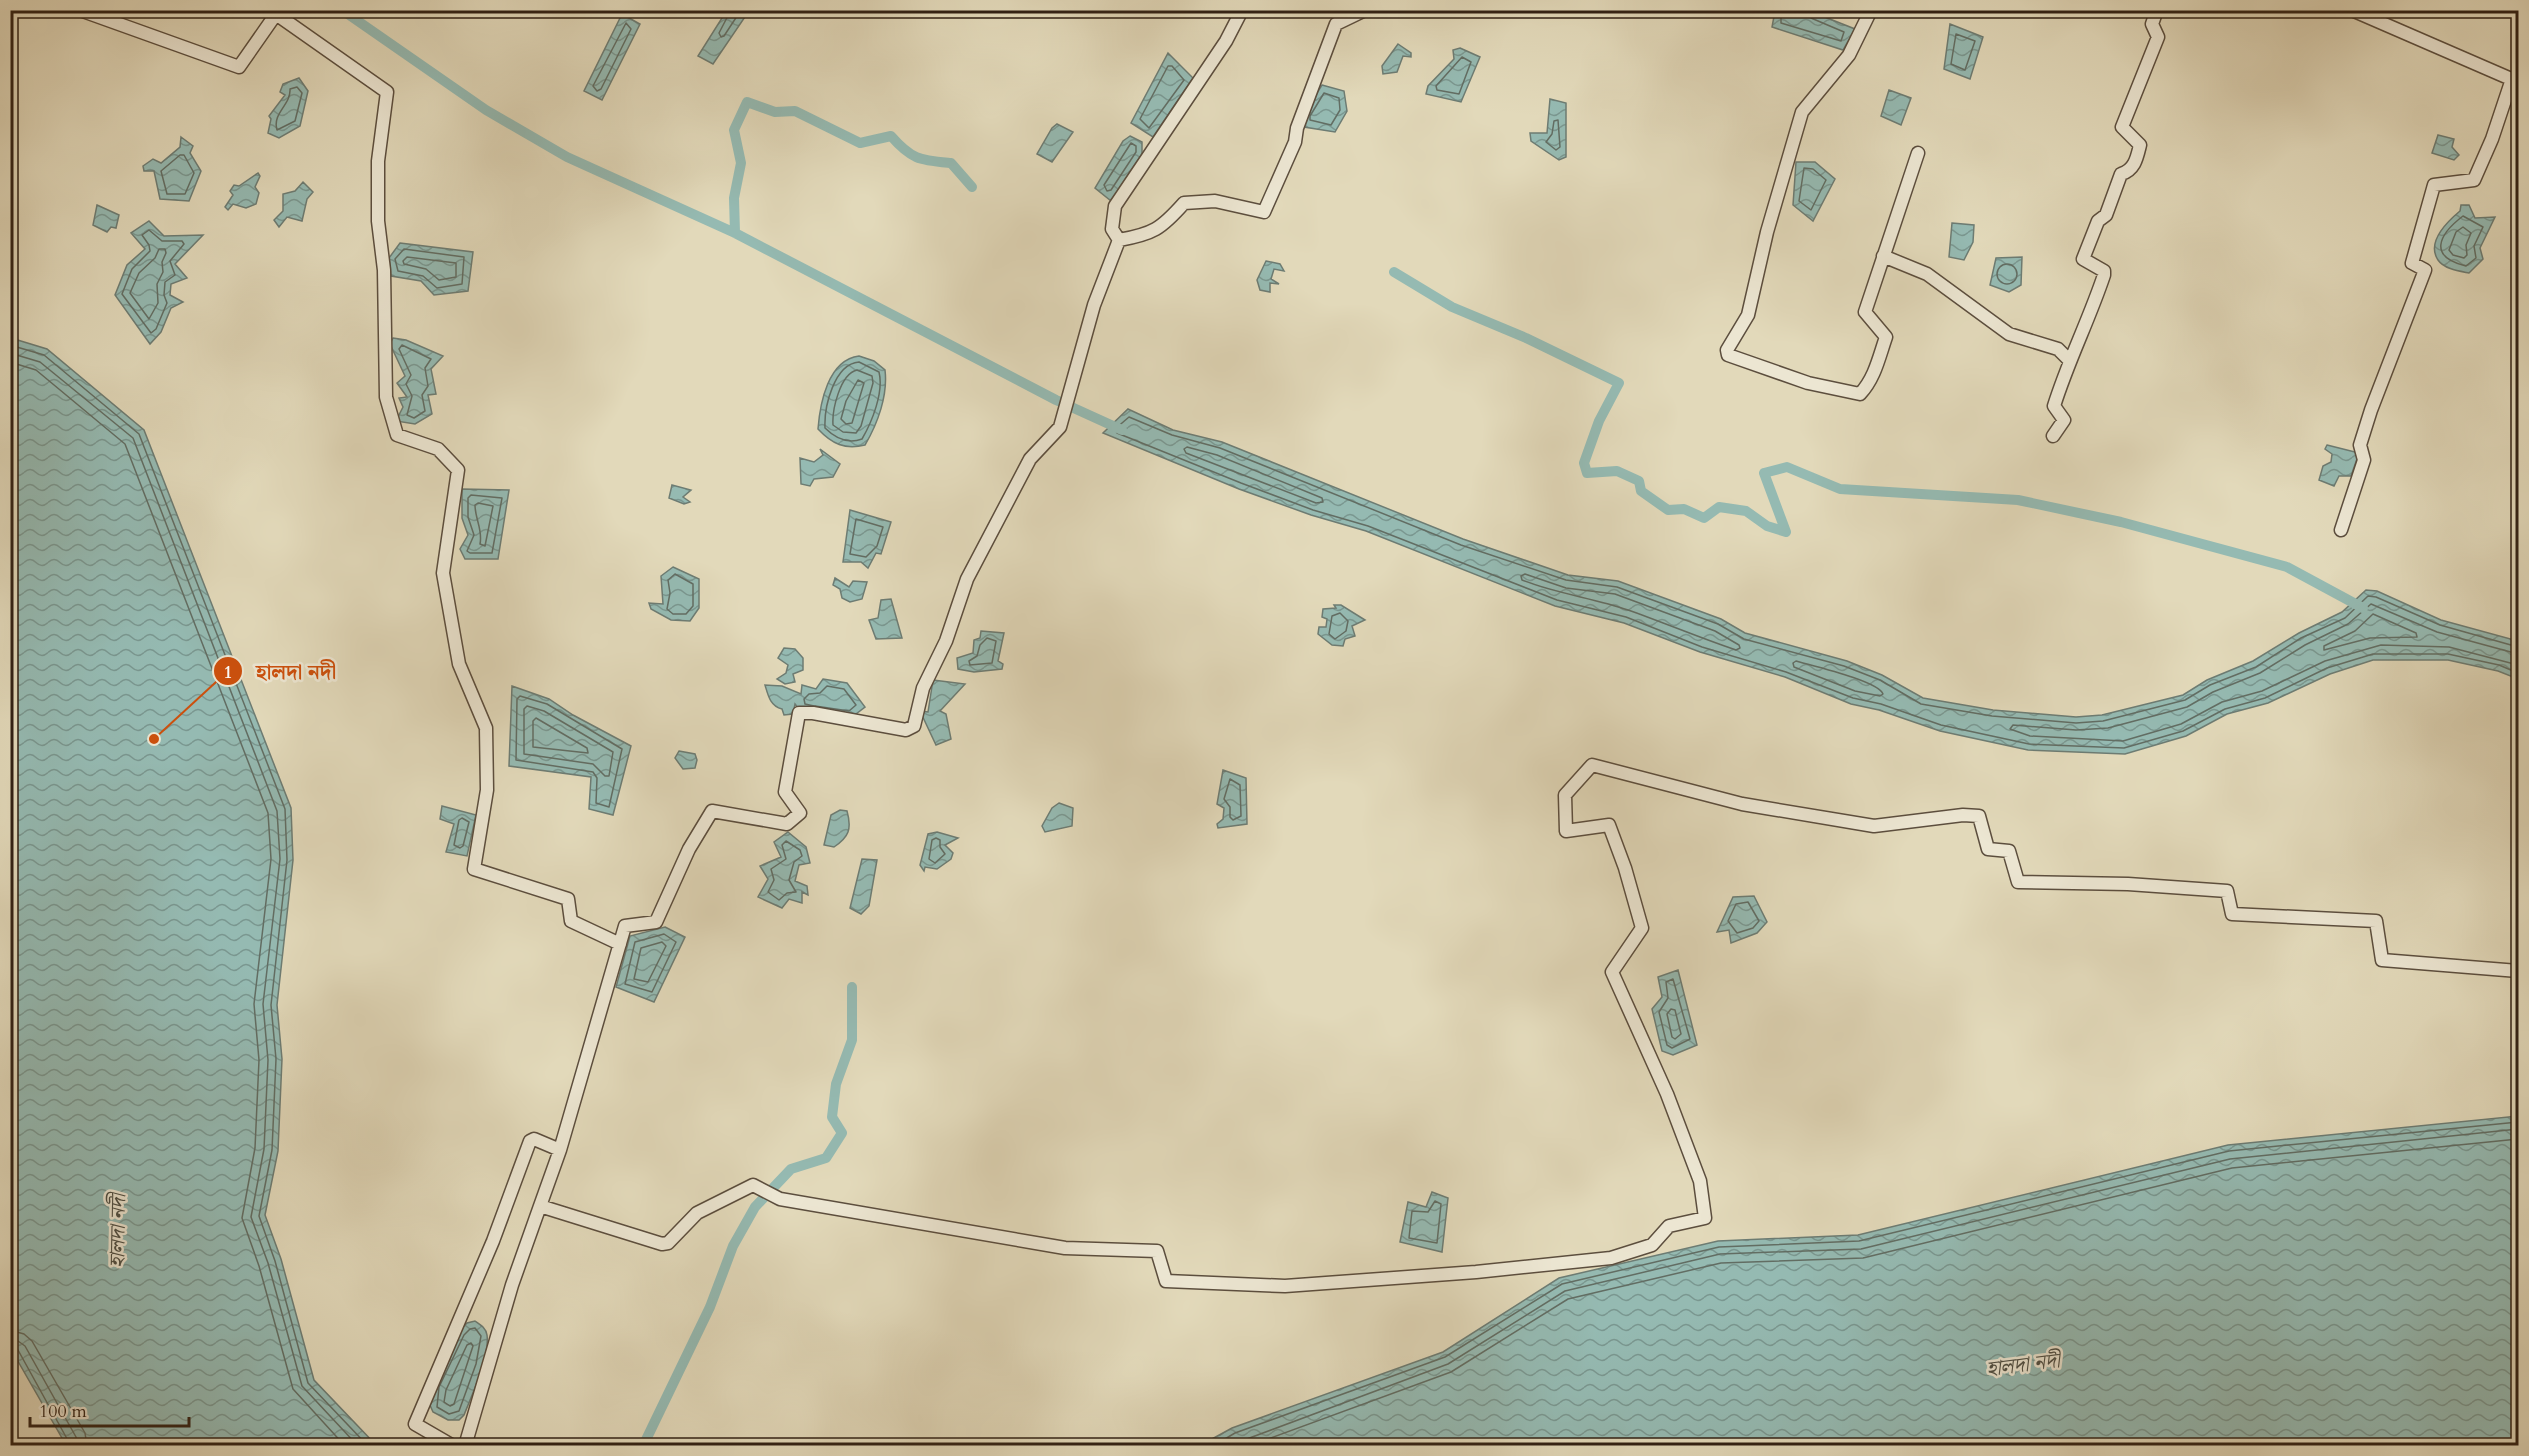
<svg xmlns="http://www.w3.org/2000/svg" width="2529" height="1456" font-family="Cardo,'Noto Serif Bengali',serif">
<defs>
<pattern id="water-waves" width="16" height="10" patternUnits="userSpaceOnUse" patternTransform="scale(1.5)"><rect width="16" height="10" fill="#95bab2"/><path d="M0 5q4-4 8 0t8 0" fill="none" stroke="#7a9790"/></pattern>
</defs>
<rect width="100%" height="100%" fill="#e2d9ba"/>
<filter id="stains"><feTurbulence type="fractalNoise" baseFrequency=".00333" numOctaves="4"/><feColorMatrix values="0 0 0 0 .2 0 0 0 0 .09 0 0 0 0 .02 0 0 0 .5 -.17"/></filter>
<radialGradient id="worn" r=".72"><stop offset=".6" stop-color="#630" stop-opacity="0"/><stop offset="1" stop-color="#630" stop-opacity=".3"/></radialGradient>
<!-- water -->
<path fill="url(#water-waves)" stroke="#6d7c73" stroke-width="1.5" d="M727,10L749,11L713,64L698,56Z
M1807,10L1855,29L1843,50L1772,27L1775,11Z
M622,14L640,24L602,100L584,91Z
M1950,24L1983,37L1970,79L1944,69Z
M1398,44L1411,53V57L1403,56L1397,72L1383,74L1382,66Z
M1460,48L1480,57L1461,102L1426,94L1428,86L1454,59L1453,50Z
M1168,53L1193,78L1153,137L1131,123Z
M299,78L308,91L300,126L279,138L268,133L271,119L269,116L285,95L280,92L283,84Z
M1322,85L1344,91L1347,111L1335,132L1304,127L1303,115Z
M1889,90L1911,98L1901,125L1881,116Z
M1550,99L1566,103V157L1559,160L1531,141L1530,133H1547Z
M1057,124L1073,132L1052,162L1037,154L1052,128Z
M2438,135L2454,139L2452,147L2459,155L2454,160L2432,153Z
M1130,136L1142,142V154L1111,201L1095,188L1123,141Z
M181,137L193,146L190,153L201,171L189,201L160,199L154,171H144L143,166L153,159L161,163L180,147Z
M1796,162H1815L1835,179L1813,221L1793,205Z
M258,173L260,176L255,187L259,193L256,204L246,208L233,204L228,210L225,207L233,195L230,191L234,185L239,186Z
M303,182L313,192L307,199L302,221L287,217L279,227L274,220L283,211V194L295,191Z
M97,205L119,215L116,228L111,227L107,232L93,225Z
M2461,205H2469L2475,218L2495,217L2480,248L2483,259L2469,273C2459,271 2444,269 2438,260C2426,242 2448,221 2460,211Z
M149,221L164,236L203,235L175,264L187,278L171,284L170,295L183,302L171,308L161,332L150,344L115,295L127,265L145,249L131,233Z
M1952,223L1974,225L1973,242L1964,260L1949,257Z
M400,243L473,252L468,291L434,295L421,281L391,276L389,258Z
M2022,257L2021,285L2009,292L1990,285L1996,258Z
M1266,261L1280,264L1284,271L1274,269L1271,279L1279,284L1270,283V292L1260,290L1257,280Z
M11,338L47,349L144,430L291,808L293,860L277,1005L282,1059L278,1151L265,1215L281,1259L314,1380L376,1445H66L11,1349Z
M393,338L406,340L443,356L431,369L436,394L428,395L432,414L415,424L396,421L403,407L399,398L407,397L397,383L405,376L390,344Z
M859,356L874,361L885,370C888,395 878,423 865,445C845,450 832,444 818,429C820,403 828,360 859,356Z
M1128,409L1173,430L1222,442L1463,539L1568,575L1618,581L1721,619L1745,633L1847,661L1882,675L1923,698L1993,710L2076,717L2102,715L2183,695L2207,680L2253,661L2299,633L2342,612L2366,590L2377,591L2441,620L2518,641V679L2498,671L2448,660H2373L2330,674L2268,703L2227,714L2186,736L2125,754L2028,750L1940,731L1879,710L1851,704L1785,677L1700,652L1624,623L1555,606L1366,531L1311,515L1239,489L1103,433Z
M2327,445L2359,453L2351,476H2339L2334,486L2319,480L2323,466L2331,462L2332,454L2325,449Z
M820,449L840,464L833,477L814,479L810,486L801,484L800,458L814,462L823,455Z
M672,485L691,490L683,497L690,502L684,504L669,498Z
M462,489L509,490L498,559H465L460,549L468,535L462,518Z
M850,510L891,522L881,554L876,553L868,568L861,562H843Z
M673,567L699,579V608L690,621L671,620L651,609L649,603L663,604L661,576Z
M835,578L849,587L853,581L867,582L862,599L850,602L842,598L840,589L833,585Z
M891,599L902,638L876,639L869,620L878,618L881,600Z
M1334,605H1341L1365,620L1352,626L1355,636L1345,639L1343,646L1332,645L1318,634L1319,627H1326L1327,619L1322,617L1323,609L1336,608Z
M981,631L1004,633L998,661L1003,664L1002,669L974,672L958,669L957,658L973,653L974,640L980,638Z
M784,648L795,649L803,658V670L793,674L795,682L785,684L777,679L786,673L788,665L778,658Z
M823,679L847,683L865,707L852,717L800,710L795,704L793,714L784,715L782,709C770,706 768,695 765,685L782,686L801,694L802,685L816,689Z
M933,680L965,684L940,711L946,714L951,739L936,745L920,711L928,712Z
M512,686L549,699L573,715L631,746L613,815L589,809L591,777L509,766Z
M679,751L695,754L697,760L695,768L683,769L675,758Z
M1223,770L1246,778L1247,824L1218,828L1217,824L1223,819L1224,808L1217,804Z
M1059,803L1073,808L1072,826L1045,832L1042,826L1052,808Z
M442,806L476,815L467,856L446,852L454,824L440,819Z
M840,810L847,811C852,829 849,837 834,847L824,845L831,815Z
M788,832L806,847L810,863L799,865L795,881L807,886L808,895L802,892V903L789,899L782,908L758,897L768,879L760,866L781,857L774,842Z
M937,832L958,838L945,845L953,853L951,859L937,869L925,867L924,871L920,865L928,834Z
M862,859L877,860L869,906L861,914L850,908Z
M1754,896L1767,922L1757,933L1731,943L1729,930L1717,932L1733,897Z
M665,927L685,937L654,1002L616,987L630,936Z
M1678,970L1697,1045L1673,1055L1662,1051L1652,1009L1662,997L1658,977Z
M2518,1116V1445H1201L1232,1428L1443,1352L1559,1278L1718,1241L1858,1235L2228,1145Z
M1432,1192L1448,1198L1442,1252L1400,1242L1408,1202L1426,1207Z
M475,1321C481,1325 486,1328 487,1335C490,1356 472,1395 464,1415L459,1420H448L433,1412L429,1403L459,1331L467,1323Z"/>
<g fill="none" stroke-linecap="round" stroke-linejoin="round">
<!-- shore -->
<path stroke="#626d63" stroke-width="1.5" d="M731,10L719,33L721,37L724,36L741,10
M1781,10V23L1841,41L1844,32L1811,18L1808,10
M626,23L631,29L601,89L597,91L593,86Z
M1956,34L1975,41L1965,70L1951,64Z
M1462,57L1471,62L1459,94L1437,90L1436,86Z
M1168,66H1172L1184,80L1149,128L1140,119Z
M297,87L302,93L295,121L277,130C272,113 291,105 290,89Z
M1324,93L1339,98L1340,110L1331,125L1310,120V116Z
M1558,120L1560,147L1556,150L1546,142L1552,134L1554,121Z
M1131,143L1136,146V152L1111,190L1107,191L1104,185Z
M180,155H184L194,173L185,194H167L161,171Z
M1804,168L1813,169L1826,180L1811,210L1799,201Z
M2463,216L2483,227L2474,246L2476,258L2466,266C2428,257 2438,235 2463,216Z
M2463,227L2471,233L2466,245L2467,255L2464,258L2453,255L2449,250L2456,232Z
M149,230L162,241H182L184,244L170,261L175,275L165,282L164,295L167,303L156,329L151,333L122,294L132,269L150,251L149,245L142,235Z
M159,249H165L166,253L162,262L163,272L157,284L158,303L149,319L130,293L139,273L155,258Z
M404,249L464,257L462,284L437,288L423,276L398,271L395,259Z
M407,257L456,263V277L439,280L426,269L404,264L403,261Z
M1997 274a10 10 0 1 1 20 0a10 10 0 1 1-20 0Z
M10,345L44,355L139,434L285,809L287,860L271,1005L276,1059L272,1150L259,1216L275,1261L308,1383L368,1446
M402,345L431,359L425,368L428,386L422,395L425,411L414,418L407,415L412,396L406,384L411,375L399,349Z
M10,353L40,362L133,438L277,811L280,859L263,1004L268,1060L264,1149L251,1217L268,1263L302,1386L358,1446
M10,362L36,370L125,444L268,813L271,859L254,1004L259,1060L255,1148L242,1218L259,1266L293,1389L345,1446
M859,362L879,372C884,392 872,422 862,439C848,444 835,438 825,428C824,407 834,364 859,362Z
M857,370L872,376L873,383L861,426L856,433L843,432L833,425C832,410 840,374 857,370Z
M858,380L864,383L852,423L846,424L841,419L846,401Z
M1187,447L1217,455L1322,498L1323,502L1316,503L1186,453L1184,449Z
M471,495L502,498L492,553H470L467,551L474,535L468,517V498Z
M478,503L493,506L485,546L480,544C483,530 475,519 475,505Z
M856,519L883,527L877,546L866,557L850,554Z
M675,574L693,584V606L686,614H673L667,609L670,593L668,580Z
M1525,574L1566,588L1615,594L1715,631L1739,645L1740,648L1736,650C1700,638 1665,623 1628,610C1594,598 1557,594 1522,580L1521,576Z
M1340,613L1348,621L1346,631L1335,639L1329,634L1332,616Z
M2373,614L2416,633L2417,637L2370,638L2324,650V646L2355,631Z
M987,638L996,641L992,663L970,665L969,661L977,656L980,645Z
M2518,647L2440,625L2376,597L2368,596L2345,618L2301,638L2256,667L2210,685L2185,700L2103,721L2076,723L1992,716L1921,704L1880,680L1844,666L1744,639L1718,624L1617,587L1566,580L1461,545L1220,448L1172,435L1129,417L1115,429L1117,433L1241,483L1313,510L1368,526L1557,600L1626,617L1702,647L1786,672L1853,698L1881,704L1941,725L2029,744L2124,748L2183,731L2225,709L2265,698L2327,668L2373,654H2448L2499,665L2518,673
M2518,654L2437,632L2371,604L2348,624L2305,645L2260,673L2213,692L2187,707L2108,728L2076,730L2013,725L2010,729L2030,736L2123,741L2181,724L2222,702L2262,691L2325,661L2381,645L2449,647L2518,665
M1796,661C1813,666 1878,681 1883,694L1880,696L1855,691L1794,667L1793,663Z
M520,696L547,704L622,749L609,807L596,803L597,778L593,772L516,760L517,699Z
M527,706L544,711L613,752L609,776H605L593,764L524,754V709Z
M814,706L805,704L804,699L809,694L820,693L827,686L844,689L856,705L849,711L815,706
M536,718L587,748L588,753L533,747V721Z
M1230,779L1240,785L1241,816L1233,820L1230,817V807L1224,799Z
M462,818L469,822L463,846L460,848L454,845L459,820Z
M936,838L940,840V847L945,854L935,863L929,859L932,840Z
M786,841L800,850L802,856L794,862L789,880L796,892L787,893L779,900L768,892L774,880L771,869L786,859L782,845Z
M1748,902L1759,921L1753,928L1737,933L1728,921L1736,904Z
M664,934L676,942L652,992L625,984L635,942Z
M662,942L666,946L648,982L634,979L641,948Z
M1673,979L1690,1039L1672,1048L1667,1045L1659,1012L1668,998L1666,982Z
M1671,1009L1675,1010L1681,1034L1675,1039L1672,1037L1667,1014Z
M1435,1201L1441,1204L1437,1243L1409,1238L1412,1211L1428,1212Z
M475,1328L481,1336L476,1364L459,1411L449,1414L437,1407L439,1387L464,1335L470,1329Z
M10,1330L24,1334L32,1341L85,1433L87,1446
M10,1339L18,1341L25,1346L76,1437L78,1446
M471,1343L473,1346L454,1404L450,1406L444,1402L446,1390L467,1345Z
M10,1347L18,1350L71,1446
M1213,1446L1235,1433L1445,1357L1562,1284L1719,1247L1859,1241L2229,1151L2518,1122
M1228,1446L1448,1364L1565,1291L1720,1254L1861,1249L2230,1159L2518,1129
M1249,1446L1451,1372L1568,1299L1721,1263L1863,1258L2232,1168L2518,1139"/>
<!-- canal -->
<path stroke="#95bab2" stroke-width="10" d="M342,10L486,110L567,157L735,233L1056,400L1122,430
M735,233L734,198L741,163L734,130L747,102L775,112L795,111L860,143L891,136C912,160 920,160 951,163L972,187
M1394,272L1452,307L1526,338L1619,383L1599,421L1584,463L1587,473L1617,471L1639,481L1641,491L1668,510L1684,509L1704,518L1719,507L1746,511L1767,526L1786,532L1764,473L1787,467L1840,489L2018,500L2121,522L2287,567L2363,608
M643,1446L710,1307L733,1246L755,1207L791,1169L826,1158L842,1133L832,1117L836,1084L852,1040V987"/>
<!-- street casing -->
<g stroke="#5c4e3e" stroke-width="15">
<path id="street" d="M80,10L239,67L276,14L387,92L378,161V221L384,270L386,397L397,435L438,449L458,470L443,573L459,664L486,728L487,790L474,869L568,899L571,921L620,944
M1871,10L1849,55L1802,112L1767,232L1748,315L1727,350L1728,355L1808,383L1860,394C1875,378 1879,357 1886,337L1865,312L1918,153
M2352,10L2518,82
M1119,240L1112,229L1115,206L1226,41L1242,10
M1883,256L1927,274L2009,334L2058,349L2069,360
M2053,436L2064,420L2054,406C2068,361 2089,320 2104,275V271L2083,259L2098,221L2106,215L2121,174C2135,170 2137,157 2140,145L2122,127L2158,37L2152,24L2157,10
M2341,530L2364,460L2360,445L2371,410L2425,270L2412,263L2434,185L2474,180L2492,139L2512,79
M540,1206L560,1150
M453,1446L415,1424L493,1241L530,1141L534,1139L560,1150L625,926L656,922L689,849L712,811L787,824L800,813L785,792L799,713H813L906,730L914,726L923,688L946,641L967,579L1030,459L1060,427L1094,305L1119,240C1153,234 1161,229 1184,203L1215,201L1264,212L1295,142L1297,128L1336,24L1365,10
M465,1446L512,1285L540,1206L662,1244L668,1243L697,1213L753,1185L780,1199L1065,1248L1157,1251L1166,1281L1285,1286L1476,1272L1611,1258L1652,1245L1669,1226L1705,1218L1700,1181L1667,1094L1612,972L1642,928L1625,868L1609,825L1566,831L1565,795L1592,765L1742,804L1874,826L1963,815L1979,816L1988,849L2009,851L2018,882L2128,884L2227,891L2232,914L2376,921L2382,960L2518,971"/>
</g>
<!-- street -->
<use href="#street" stroke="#ece6d2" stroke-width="12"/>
</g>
<g text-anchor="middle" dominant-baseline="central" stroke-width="5" stroke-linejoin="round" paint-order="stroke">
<!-- water labels -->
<g font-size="21" font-style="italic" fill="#4e4e43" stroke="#ece6d2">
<text transform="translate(118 1231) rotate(-89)">হালদা নদী</text>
<text transform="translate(2023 1365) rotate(-7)">হালদা নদী</text>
</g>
</g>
<!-- callouts -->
<path fill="none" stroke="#cc500d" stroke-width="2" d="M154 739L228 671"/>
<g fill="#cc500d" stroke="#ece6d2" stroke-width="2">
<circle cx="154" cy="739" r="6"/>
<circle cx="228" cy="671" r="15"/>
</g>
<g font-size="18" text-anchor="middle" font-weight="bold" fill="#fff">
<text x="228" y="678">1</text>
</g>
<g font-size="21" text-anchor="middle" font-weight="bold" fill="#cc500d" stroke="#ece6d2" stroke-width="5" stroke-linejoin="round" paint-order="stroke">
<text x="296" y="679">হালদা নদী</text>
</g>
<!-- margin -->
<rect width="2529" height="1456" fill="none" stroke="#e2d9ba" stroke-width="36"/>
<rect x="12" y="12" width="2505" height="1432" fill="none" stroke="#302014" stroke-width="3"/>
<rect x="18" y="18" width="2493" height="1420" fill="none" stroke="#302014" stroke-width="1.5"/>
<!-- scale -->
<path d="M30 1417v9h159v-9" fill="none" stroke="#302014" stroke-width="3"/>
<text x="39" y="1417" font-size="18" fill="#302014" stroke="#ece6d2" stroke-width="4.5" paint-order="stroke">100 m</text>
<rect width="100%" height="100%" filter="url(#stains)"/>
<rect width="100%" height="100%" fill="url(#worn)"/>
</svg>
